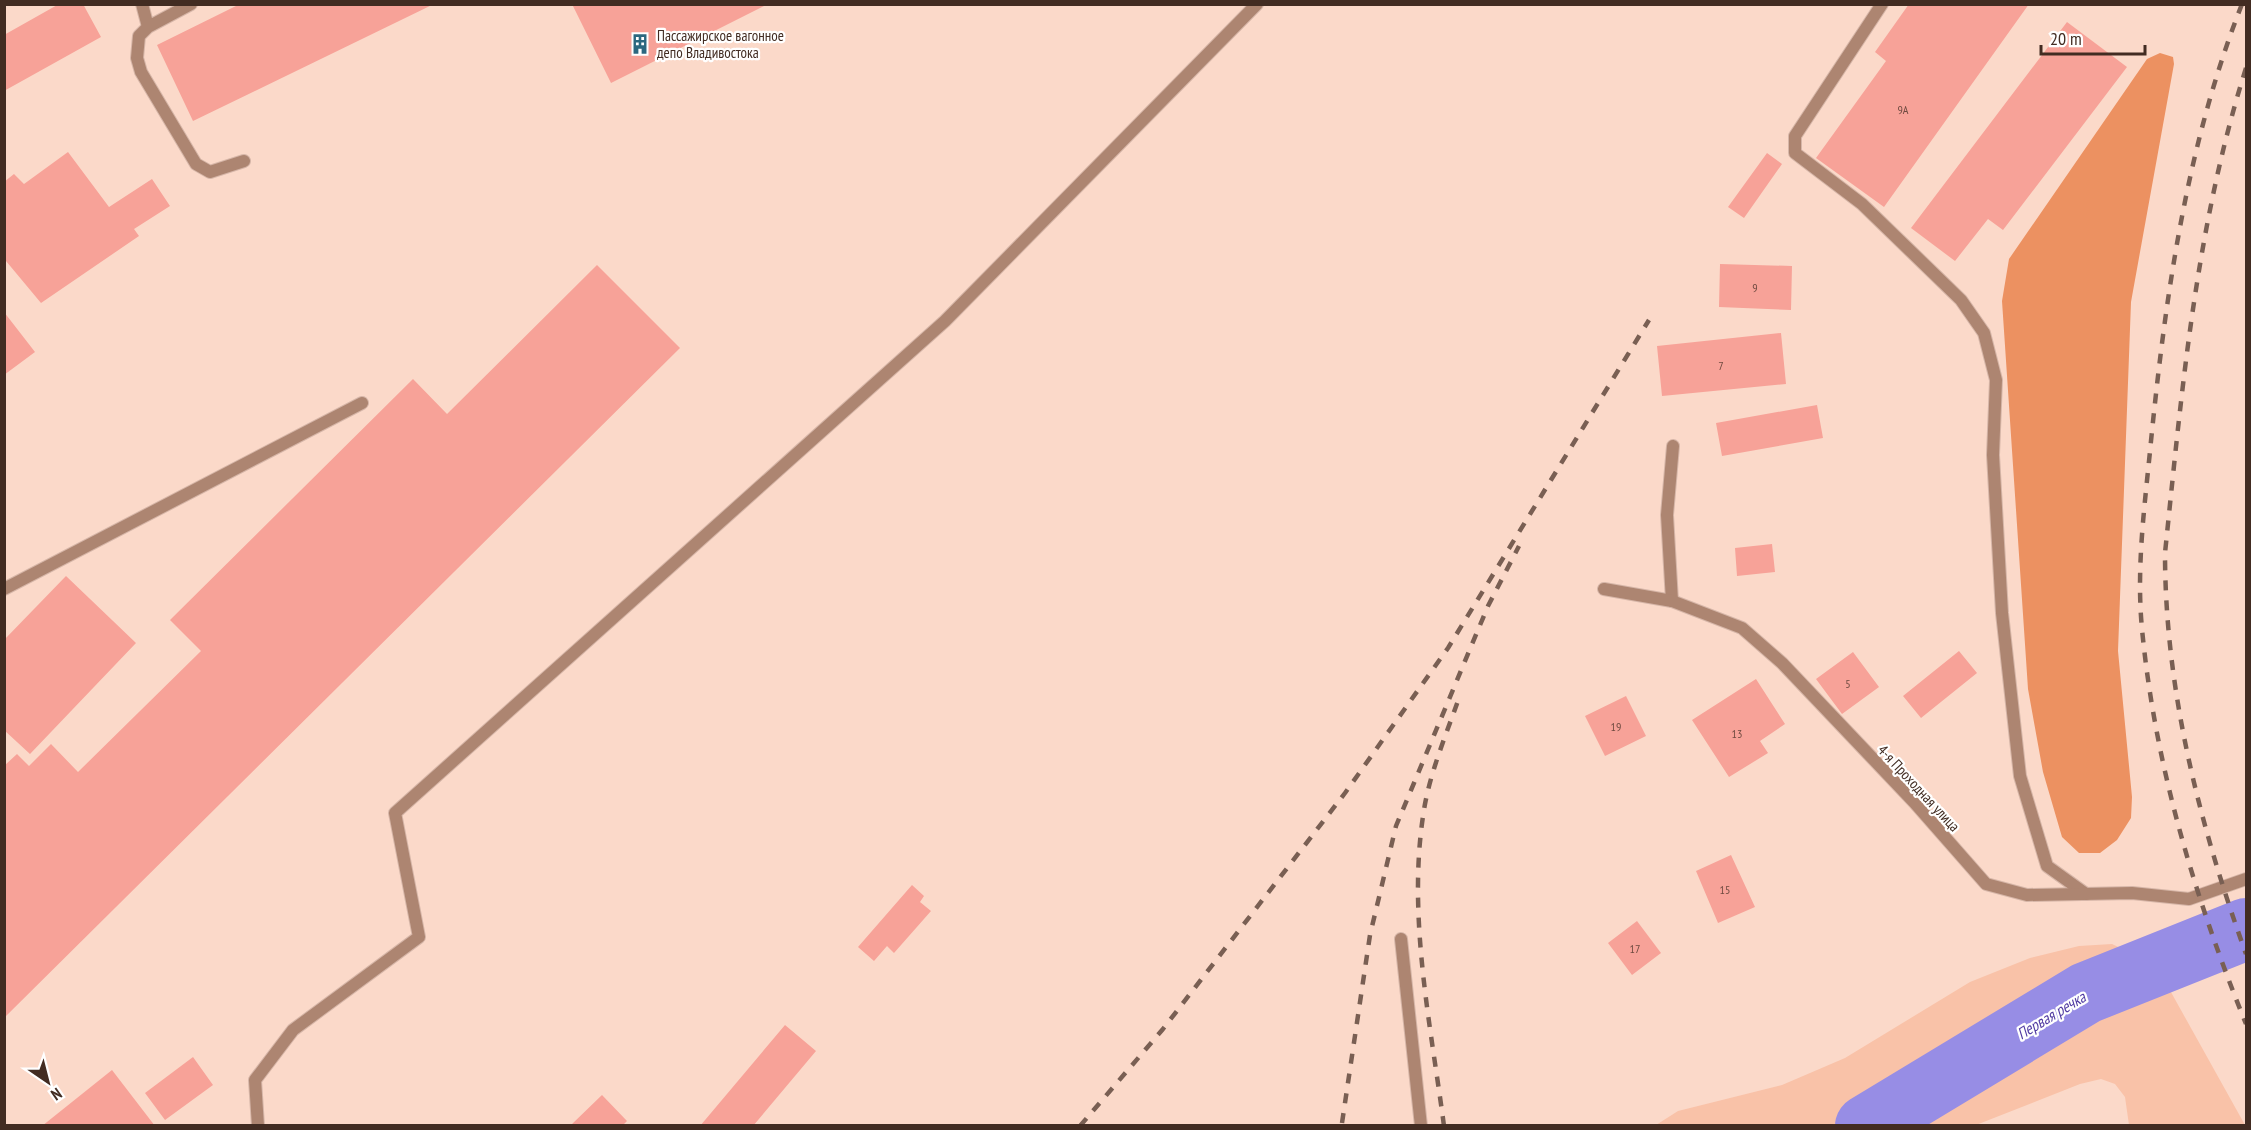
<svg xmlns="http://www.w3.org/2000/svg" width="2251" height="1130" font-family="'PT Sans Narrow',sans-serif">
<rect width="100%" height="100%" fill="#fbd9c9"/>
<!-- green -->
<path fill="#f9c2a8" d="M2112,944L2143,959L2167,985L2245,1125H2129L2125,1097L2115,1084L2101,1079L2080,1084L1976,1125H1656L1678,1111L1782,1085L1845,1058L1970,982L2030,958L2079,946Z"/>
<!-- forest -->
<path fill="#ec9161" d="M2160,53L2173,57L2174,64L2131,302L2118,651L2132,797L2131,818L2117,840L2100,853H2079L2062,837L2043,772L2028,689L2002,301L2009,259L2147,59Z"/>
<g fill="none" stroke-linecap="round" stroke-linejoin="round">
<!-- river -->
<path stroke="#978de5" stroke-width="62" d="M1866,1126L2086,993L2246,929"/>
</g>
<!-- building -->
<path fill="#f7a298" d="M59,4H83L101,37L4,91V35Z
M240,4H434L193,121L157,45Z
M572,4H768L611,83Z
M1909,4H2029L1884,207L1816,158L1886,61L1875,52Z
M2067,22L2127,67L2003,230L1988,219L1955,261L1911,228Z
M68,152L109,207L152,179L170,206L134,229L139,236L41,303L6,261L4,263V182L14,174L24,184Z
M1767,153L1782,164L1744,218L1728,207Z
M1720,264L1792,266L1791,310L1719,307Z
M597,265L680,348L4,1018V766L17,754L29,766L51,744L78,772L201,651L170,620L413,379L447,414Z
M4,312L35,352L4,375Z
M1781,333L1786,384L1662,396L1657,346Z
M1817,405L1823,438L1722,456L1716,423Z
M1772,544L1775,572L1737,576L1735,548Z
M66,576L136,643L30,754L4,730V640Z
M1959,651L1977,673L1921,718L1903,696Z
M1853,652L1879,687L1842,714L1816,679Z
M1756,679L1785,724L1760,741L1768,753L1729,777L1692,720Z
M1626,696L1646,736L1605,756L1585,716Z
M1731,855L1755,907L1718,923L1696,871Z
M912,885L924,896L920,902L931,911L894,953L887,946L874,961L858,947Z
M1637,921L1661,953L1632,975L1608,943Z
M785,1025L816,1051L753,1126H700Z
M193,1057L213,1085L165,1120L145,1093Z
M112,1070L155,1126H42Z
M602,1095L627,1121L622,1126H574L572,1124Z"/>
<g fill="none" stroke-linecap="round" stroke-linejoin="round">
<!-- service casing -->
<g stroke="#d6b6a8" stroke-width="14">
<path id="service" d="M142,4L148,27
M191,4L148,27L139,36L137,58L141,72L196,164L210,172L244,161
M1882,4L1795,136V153L1862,204L1961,300L1984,333L1996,380L1993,455L2002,613L2020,776L2047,866L2086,894
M4,589L362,403
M1672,601L1667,515L1673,446
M1401,939L1421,1126
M258,1126L255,1080L293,1030L419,937L395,813L945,321L1257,4"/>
</g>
<!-- minor casing -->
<g stroke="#d6b6a8" stroke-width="14">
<path id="minor" d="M1604,589L1672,601L1742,628L1782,663L1914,802L1986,884L2027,895L2132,893L2189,899L2246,879"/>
</g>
<!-- service -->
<use href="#service" stroke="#ad8571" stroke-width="12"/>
<!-- minor -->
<use href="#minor" stroke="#ad8571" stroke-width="12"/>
<!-- rail -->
<path stroke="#795f53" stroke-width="4.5" stroke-dasharray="10 10" stroke-linecap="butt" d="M2242,4C2187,144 2166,292 2151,441C2145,504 2136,566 2142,629C2155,766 2195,898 2246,1024
M2246,68C2196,226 2182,389 2165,553C2165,691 2200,826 2246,954
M1342,1123L1370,935L1396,826L1488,606L1519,546
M1080,1126L1163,1029L1345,793L1448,648L1649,320
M1444,1126C1430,1020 1406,910 1425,804C1432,767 1448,730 1460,695"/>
</g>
<!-- icons -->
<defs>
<g id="building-bare" transform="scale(1.62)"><path d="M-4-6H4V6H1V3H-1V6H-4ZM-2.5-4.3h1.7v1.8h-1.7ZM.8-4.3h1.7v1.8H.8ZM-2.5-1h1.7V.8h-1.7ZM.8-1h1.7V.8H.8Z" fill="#2c677f" stroke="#fff" stroke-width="2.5" paint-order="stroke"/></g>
</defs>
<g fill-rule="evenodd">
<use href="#building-bare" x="640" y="44"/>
</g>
<g text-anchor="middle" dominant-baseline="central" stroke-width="4.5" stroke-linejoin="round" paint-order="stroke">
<!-- number labels -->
<g font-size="12" fill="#6f4a40">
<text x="1903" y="109">9А</text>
<text x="1755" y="287">9</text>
<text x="1721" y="365">7</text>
<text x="1848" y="683">5</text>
<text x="1616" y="726">19</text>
<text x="1737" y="733">13</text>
<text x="1725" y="889">15</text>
<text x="1635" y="948">17</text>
</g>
<!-- poi labels -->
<g font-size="15" fill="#422c22" stroke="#fff" text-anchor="start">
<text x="657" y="35">Пассажирское вагонное<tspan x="657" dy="17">депо Владивостока</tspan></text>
</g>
<!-- street labels -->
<g font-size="15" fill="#422c22" stroke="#fff">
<text transform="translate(1919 788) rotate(47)">4-я Проходная улица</text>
</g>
<!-- water labels -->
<g font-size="16" font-style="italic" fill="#513ba2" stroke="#fff">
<text transform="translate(2051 1015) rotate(-31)">Первая речка</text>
</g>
</g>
<!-- border -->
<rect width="2251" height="1130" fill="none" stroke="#422c22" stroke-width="12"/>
<!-- north arrow -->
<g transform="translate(48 1082) rotate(145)" stroke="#ffffff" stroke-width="4.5" paint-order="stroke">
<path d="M0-4.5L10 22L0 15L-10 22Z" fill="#422c22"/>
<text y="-9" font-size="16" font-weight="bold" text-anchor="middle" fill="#422c22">N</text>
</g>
<!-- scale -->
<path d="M2041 45v9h104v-9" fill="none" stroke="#422c22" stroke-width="3"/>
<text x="2050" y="45" font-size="18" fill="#422c22" stroke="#ffffff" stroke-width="4.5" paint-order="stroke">20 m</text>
</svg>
